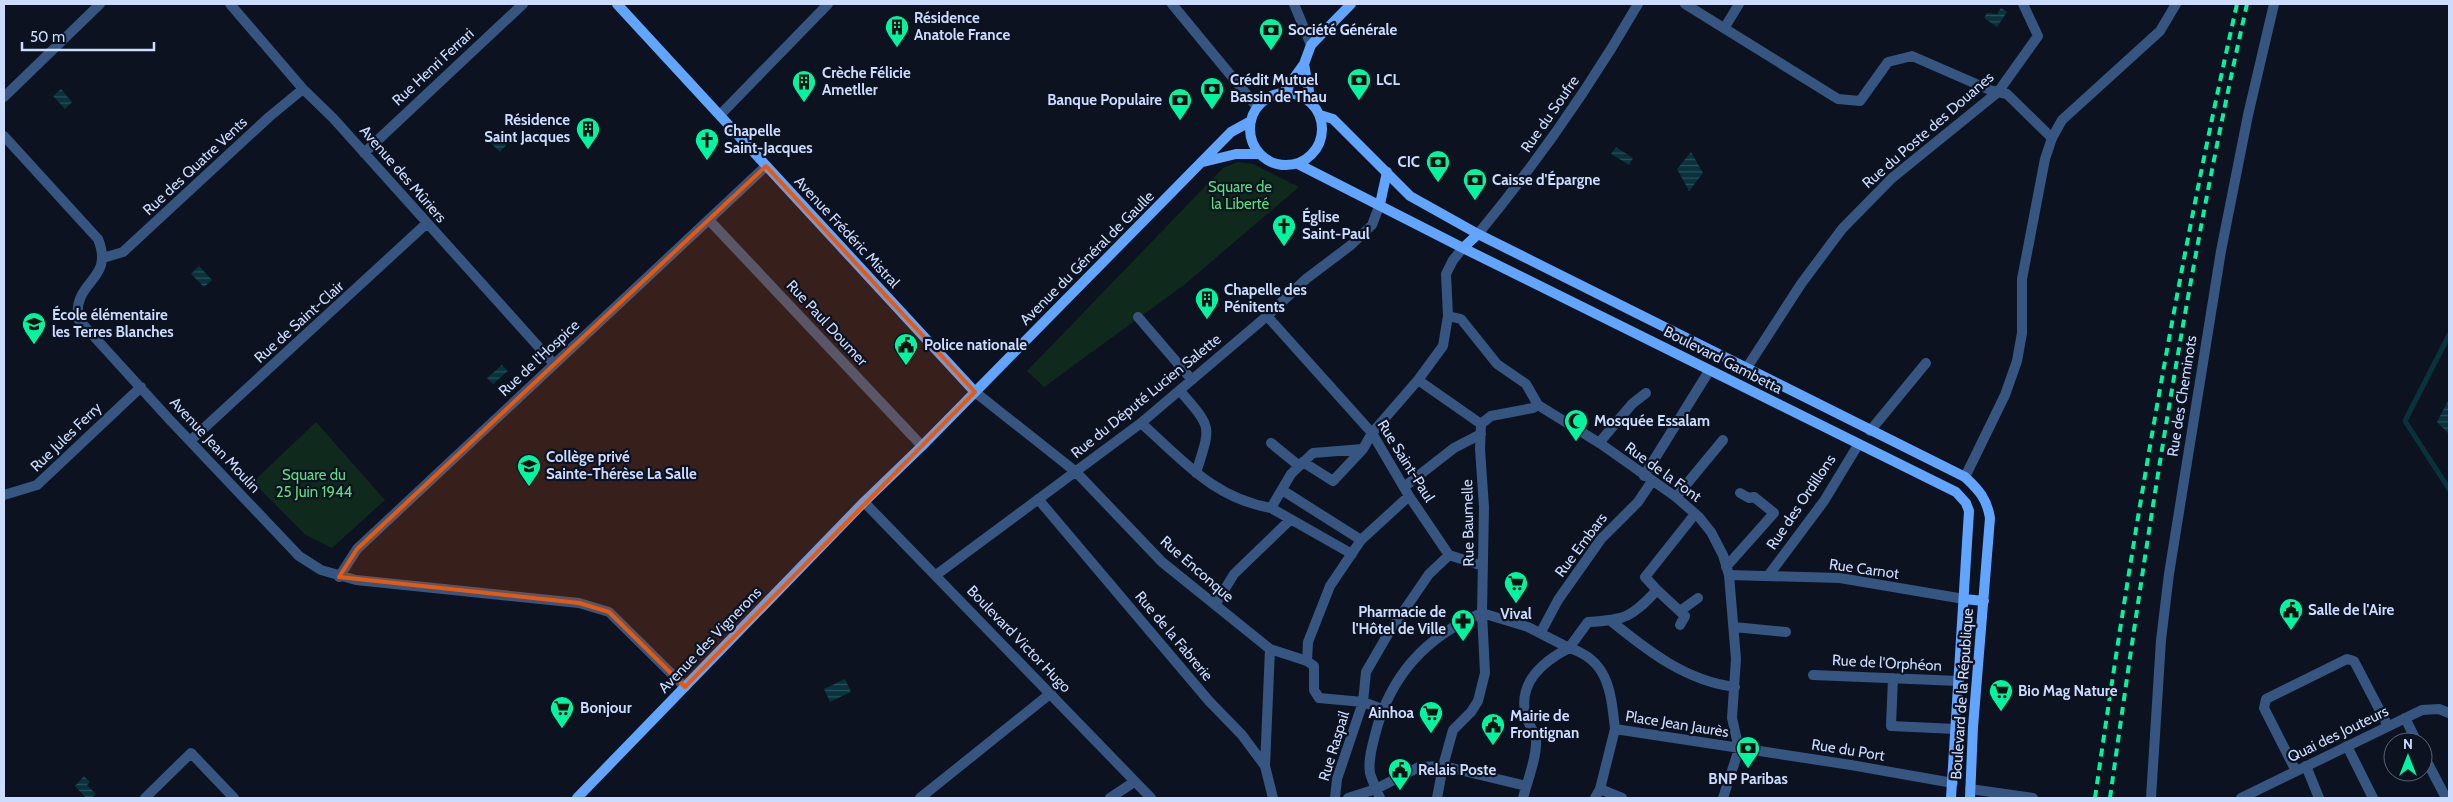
<svg xmlns="http://www.w3.org/2000/svg" width="2453" height="802" font-family="Cabin,sans-serif">
<defs>
<pattern id="water-rules" width="6" height="5" patternUnits="userSpaceOnUse" patternTransform="scale(1.25)"><rect width="6" height="5" fill="#08333d"/><path d="M0 2.5h6" fill="none" stroke="#2b505a"/></pattern>
</defs>
<rect width="100%" height="100%" fill="#0c1220"/>
<!-- garden -->
<path fill="#0f2a1d" d="M1238,162L1253,164L1299,187L1184,285L1044,387L1027,371L1223,168Z
M316,422L385,500L332,548L306,535L253,482Z"/>
<!-- water -->
<path fill="url(#water-rules)" d="M2001,8L2007,12L1997,27L1984,18L1987,13L1997,14Z
M61,89L72,102L65,109L53,96Z
M494,132L507,144L500,152L487,139Z
M1616,147L1633,158L1629,165L1611,154Z
M1691,152L1703,173L1689,191L1677,169Z
M199,266L212,280L204,287L191,274Z
M502,365L508,371L493,384L487,378Z
M2449,399V434L2437,422Z
M845,679L851,692L830,702L824,689Z
M84,776L90,782L87,785L96,794L91,798H86L75,786Z"/>
<g fill="none" stroke-linecap="round" stroke-linejoin="round">
<!-- stream -->
<path stroke="#08333d" stroke-width="5" d="M2449,335L2405,421L2449,489"/>
<!-- service -->
<path stroke="#365580" stroke-width="10" d="M1725,27L1739,4
M1998,92L2007,94L2052,138
M1870,431L1926,363
M2405,718L2417,742
M2347,746L2373,798
M2423,754L2446,798
M2306,766L2319,798
M2296,771L2264,708L2266,699L2347,659L2354,661L2388,726"/>
<!-- pedestrian -->
<path stroke="#365580" stroke-width="10" d="M720,115L828,4
M1676,497L1723,440"/>
<!-- minor -->
<path stroke="#365580" stroke-width="10" d="M230,4L303,89L333,118L554,364
M1172,4L1257,107
M1294,4L1311,45
M1685,4L1838,99L1860,101L1888,62L1912,56L1990,90L1998,92
M4,97L100,4
M4,136L98,239C115,281 73,279 78,319L169,419L299,556L321,570L356,580L579,603L609,612L685,687
M364,153L523,4
M710,221L922,446
M1478,234C1539,160 1590,87 1638,4
M103,258L123,252L269,117L303,89
M1267,316L1372,433L1409,496L1449,555L1483,566
M1448,316L1461,319L1497,364L1526,384L1538,405L1601,444L1676,497L1699,517L1711,532L1723,555L1729,575L1736,659L1732,718L1739,749L1723,798
M1138,317L1192,380
M1746,369L1801,284L1842,229L1892,178L1998,92L2038,36L2023,4
M1418,380L1481,424
M1180,391C1213,429 1211,425 1196,473
M975,392L1076,472L1162,562L1270,649L1307,661L1314,666V690L1319,698L1363,702L1382,709
M1141,423C1183,460 1213,498 1271,508L1291,474L1313,453L1363,449L1372,433L1418,380L1443,346L1448,316L1446,274L1453,260L1463,248
M1481,424L1491,416L1533,408L1538,405
M190,441L426,224
M1271,443L1298,465
M1599,443L1632,404L1646,393
M1303,462L1333,481L1363,449
M1644,476L1709,371
M1965,477L2005,395L2017,361L2022,333V279L2045,159L2052,138L2062,120L2160,31L2176,4
M1404,487L1454,448L1481,434
M1282,490L1361,540
M4,495L37,485L141,387
M1038,499L1209,701L1242,735L1265,766L1273,798
M864,502L1151,798
M1271,508L1352,554
M1726,567L1774,513L1754,497L1749,498L1740,493
M936,575L1141,423L1267,316L1306,279L1351,245L1372,225L1380,204
M1729,575L1840,578L1964,599
M1768,576L1824,501L1858,445
M339,577L357,549L766,166
M1657,590L1685,616L1680,625
M1215,605L1234,574L1290,520
M1680,611L1698,598
M1611,621C1648,651 1686,681 1735,687
M1734,627L1786,632
M1541,632L1558,600L1601,539L1638,502L1652,481
M1307,661L1308,642L1330,586L1361,540L1409,496
M1813,675L1959,681
M1893,678L1891,726L1956,729
M1615,729C1611,693 1609,660 1569,648L1588,622C1626,620 1632,617 1657,590L1645,577L1695,514
M1265,766L1270,649
M1970,789L2033,798
M145,798L191,753L234,798
M920,798L1051,693
M1110,798L1134,782
M1335,798L1337,779L1363,702L1366,672L1388,634L1429,574L1449,555
M1348,798L1376,789L1419,767L1443,766L1437,798
M1380,798C1377,790 1372,781 1370,773C1368,760 1372,747 1375,735C1390,675 1426,636 1482,613L1484,507L1480,449L1481,424
M1523,798C1527,782 1537,757 1536,741C1536,732 1529,726 1526,717C1517,683 1542,662 1569,648L1528,627L1482,613L1485,673L1478,701L1471,712L1453,730L1443,766L1526,786
M1595,798L1600,789
M1622,798L1600,789L1615,729L1851,765L1953,783
M2151,798L2161,640L2169,574L2221,251L2248,115L2274,4
M2241,798L2422,710L2439,709L2449,713"/>
<!-- secondary -->
<path stroke="#62a5ff" stroke-width="10" d="M617,4L975,392
M1304,64L1311,102
M1284,92L1304,64L1311,45L1351,4
M1250 129a36 36 0 1 1 72 0a36 36 0 1 1-72 0Z
M1320,115L1333,119L1410,196L1478,234L1965,477C1979,490 1987,499 1990,518L1973,727L1970,798
M1203,162L1236,154H1260
M1298,164L1463,248L1956,492L1966,503L1969,511L1951,798
M1380,204L1387,172
M1463,248L1478,234
M1964,599L1984,601
M577,798L864,502L922,446L1231,132L1251,121"/>
<!-- rail -->
<path stroke="#00f69e" stroke-width="4" stroke-dasharray="8 6" stroke-linecap="butt" d="M2095,798C2133,532 2178,266 2237,4
M2110,798C2147,532 2188,266 2247,4"/>
</g>
<!-- marked area -->
<path fill="#e8590c" fill-opacity="0.2" stroke="#e8590c" stroke-width="4" stroke-linejoin="round" d="M766,166L975,392L685,687L609,612L579,603L339,577L357,549Z"/>
<!-- icons -->
<defs>
<g id="building-pin" transform="scale(1.25)"><path d="M0 17L-7.5 6A9.5 9.5 0 1 1 7.5 6Z" fill="#00f69e" stroke="#0c1220"/><path d="M-4-6H4V6H1V3H-1V6H-4ZM-2.5-4.3h1.7v1.8h-1.7ZM.8-4.3h1.7v1.8H.8ZM-2.5-1h1.7V.8h-1.7ZM.8-1h1.7V.8H.8Z" fill="#111"/></g>
<g id="bank-pin" transform="scale(1.25)"><path d="M0 17L-7.5 6A9.5 9.5 0 1 1 7.5 6Z" fill="#00f69e" stroke="#0c1220"/><path d="M-6-4H6V4H-6ZM0-2.3a2.3 2.3 0 1 0 0 4.6a2.3 2.3 0 1 0 0-4.6Z" fill="#111"/></g>
<g id="church-pin" transform="scale(1.25)"><path d="M0 17L-7.5 6A9.5 9.5 0 1 1 7.5 6Z" fill="#00f69e" stroke="#0c1220"/><path d="M-1.2-6h2.4v3.5h3.3v2.4h-3.3V6h-2.4V-.1h-3.3v-2.4h3.3Z" fill="#111"/></g>
<g id="school-pin" transform="scale(1.25)"><path d="M0 17L-7.5 6A9.5 9.5 0 1 1 7.5 6Z" fill="#00f69e" stroke="#0c1220"/><path d="M0-5L7-2L0 1L-7-2ZM-4 1L0 2.5L4 1V4Q0 6-4 4Z" fill="#111"/></g>
<g id="civic-pin" transform="scale(1.25)"><path d="M0 17L-7.5 6A9.5 9.5 0 1 1 7.5 6Z" fill="#00f69e" stroke="#0c1220"/><path d="M-.6-6.5H3V-4.5H.6V-3L4-1V1h2V6H-6V1h2V-1L-.6-3ZM-1.2 2.5V6h2.4V2.5Z" fill="#111"/></g>
<g id="mosque-pin" transform="scale(1.25)"><path d="M0 17L-7.5 6A9.5 9.5 0 1 1 7.5 6Z" fill="#00f69e" stroke="#0c1220"/><path d="M3.5-4.9A6 6 0 1 0 3.5 4.9A5 5 0 1 1 3.5-4.9Z" fill="#111"/></g>
<g id="supermarket-pin" transform="scale(1.25)"><path d="M0 17L-7.5 6A9.5 9.5 0 1 1 7.5 6Z" fill="#00f69e" stroke="#0c1220"/><path d="M-6-5.5h2.5l.6 2H6L4.5 2H-2.5L-4.4-4H-6ZM-1.5 3.2a1.3 1.3 0 1 0 .1 0ZM3 3.2a1.3 1.3 0 1 0 .1 0Z" fill="#111"/></g>
<g id="pharmacy-pin" transform="scale(1.25)"><path d="M0 17L-7.5 6A9.5 9.5 0 1 1 7.5 6Z" fill="#00f69e" stroke="#0c1220"/><path d="M-2-6h4v4h4v4h-4v4h-4v-4h-4v-4h4Z" fill="#111"/></g>
</defs>
<g fill-rule="evenodd">
<use href="#building-pin" x="897" y="27"/>
<use href="#bank-pin" x="1271" y="30"/>
<use href="#bank-pin" x="1359" y="80"/>
<use href="#building-pin" x="804" y="82"/>
<use href="#bank-pin" x="1212" y="89"/>
<use href="#bank-pin" x="1180" y="100"/>
<use href="#building-pin" x="588" y="129"/>
<use href="#church-pin" x="707" y="140"/>
<use href="#bank-pin" x="1438" y="162"/>
<use href="#bank-pin" x="1475" y="180"/>
<use href="#church-pin" x="1284" y="226"/>
<use href="#building-pin" x="1207" y="299"/>
<use href="#school-pin" x="34" y="324"/>
<use href="#civic-pin" x="906" y="345"/>
<use href="#mosque-pin" x="1576" y="421"/>
<use href="#school-pin" x="529" y="466"/>
<use href="#supermarket-pin" x="1516" y="583"/>
<use href="#civic-pin" x="2291" y="610"/>
<use href="#pharmacy-pin" x="1463" y="621"/>
<use href="#supermarket-pin" x="2001" y="691"/>
<use href="#supermarket-pin" x="562" y="708"/>
<use href="#supermarket-pin" x="1431" y="713"/>
<use href="#civic-pin" x="1493" y="725"/>
<use href="#bank-pin" x="1748" y="748"/>
<use href="#civic-pin" x="1400" y="770"/>
</g>
<g text-anchor="middle" dominant-baseline="central" stroke-width="4.5" stroke-linejoin="round" paint-order="stroke">
<!-- poi labels -->
<g font-size="15" font-weight="bold" fill="#cbdcff" stroke="#0c1220" text-anchor="start">
<text x="914" y="18">Résidence<tspan x="914" dy="17">Anatole France</tspan></text>
<text x="1288" y="30">Société Générale</text>
<text x="822" y="73">Crèche Félicie<tspan x="822" dy="17">Ametller</tspan></text>
<text x="1230" y="80">Crédit Mutuel<tspan x="1230" dy="17">Bassin de Thau</tspan></text>
<text x="1376" y="80">LCL</text>
<text x="1162" y="100" text-anchor="end">Banque Populaire</text>
<text x="570" y="120" text-anchor="end">Résidence<tspan x="570" dy="17">Saint Jacques</tspan></text>
<text x="724" y="131">Chapelle<tspan x="724" dy="17">Saint-Jacques</tspan></text>
<text x="1420" y="162" text-anchor="end">CIC</text>
<text x="1492" y="180">Caisse d'Épargne</text>
<text x="1302" y="217">Église<tspan x="1302" dy="17">Saint-Paul</tspan></text>
<text x="1224" y="290">Chapelle des<tspan x="1224" dy="17">Pénitents</tspan></text>
<text x="52" y="315">École élémentaire<tspan x="52" dy="17">les Terres Blanches</tspan></text>
<text x="924" y="345">Police nationale</text>
<text x="1594" y="421">Mosquée Essalam</text>
<text x="546" y="457">Collège privé<tspan x="546" dy="17">Sainte-Thérèse La Salle</tspan></text>
<text x="2308" y="610">Salle de l'Aire</text>
<text x="1446" y="612" text-anchor="end">Pharmacie de<tspan x="1446" dy="17">l'Hôtel de Ville</tspan></text>
<text x="1516" y="614" text-anchor="middle">Vival</text>
<text x="2018" y="691">Bio Mag Nature</text>
<text x="580" y="708">Bonjour</text>
<text x="1414" y="713" text-anchor="end">Ainhoa</text>
<text x="1510" y="716">Mairie de<tspan x="1510" dy="17">Frontignan</tspan></text>
<text x="1418" y="770">Relais Poste</text>
<text x="1748" y="779" text-anchor="middle">BNP Paribas</text>
</g>
<!-- street labels -->
<g font-size="15" fill="#cbdcff" stroke="#0c1220">
<text transform="translate(433 67) rotate(-43)">Rue Henri Ferrari</text>
<text transform="translate(1550 114) rotate(-55)">Rue du Soufre</text>
<text transform="translate(1928 130) rotate(-41)">Rue du Poste des Douanes</text>
<text transform="translate(195 166) rotate(-43)">Rue des Quatre Vents</text>
<text transform="translate(403 174) rotate(49)">Avenue des Mûriers</text>
<text transform="translate(847 232) rotate(47)">Avenue Frédéric Mistral</text>
<text transform="translate(1087 258) rotate(-45)">Avenue du Général de Gaulle</text>
<text transform="translate(299 322) rotate(-42)">Rue de Saint-Clair</text>
<text transform="translate(827 323) rotate(47)">Rue Paul Doumer</text>
<text transform="translate(539 358) rotate(-43)">Rue de l'Hospice</text>
<text transform="translate(1723 360) rotate(27)">Boulevard Gambetta</text>
<text transform="translate(1146 396) rotate(-39)">Rue du Député Lucien Salette</text>
<text transform="translate(2182 396) rotate(-81)">Rue des Cheminots</text>
<text transform="translate(66 437) rotate(-44)">Rue Jules Ferry</text>
<text transform="translate(215 445) rotate(47)">Avenue Jean Moulin</text>
<text transform="translate(1406 461) rotate(58)">Rue Saint-Paul</text>
<text transform="translate(1663 472) rotate(36)">Rue de la Font</text>
<text transform="translate(1801 502) rotate(-56)">Rue des Ordillons</text>
<text transform="translate(1468 523) rotate(-91)">Rue Baumelle</text>
<text transform="translate(1581 545) rotate(-53)">Rue Embars</text>
<text transform="translate(1197 569) rotate(41)">Rue Enconque</text>
<text transform="translate(1864 569) rotate(8)">Rue Carnot</text>
<text transform="translate(1174 636) rotate(50)">Rue de la Fabrerie</text>
<text transform="translate(1019 639) rotate(46)">Boulevard Victor Hugo</text>
<text transform="translate(710 640) rotate(-46)">Avenue des Vignerons</text>
<text transform="translate(1887 663) rotate(3)">Rue de l'Orphéon</text>
<text transform="translate(1962 694) rotate(-86)">Boulevard de la République</text>
<text transform="translate(1677 724) rotate(9)">Place Jean Jaurès</text>
<text transform="translate(2338 734) rotate(-26)">Quai des Jouteurs</text>
<text transform="translate(1334 746) rotate(-73)">Rue Raspail</text>
<text transform="translate(1848 750) rotate(9)">Rue du Port</text>
</g>
<!-- park labels -->
<g font-size="15" fill="#55e17e" stroke="#0c1220">
<text x="1240" y="187">Square de<tspan x="1240" dy="17">la Liberté</tspan></text>
<text x="314" y="475">Square du<tspan x="314" dy="17">25 Juin 1944</tspan></text>
</g>
</g>
<!-- border -->
<rect width="2453" height="802" fill="none" stroke="#cbdcff" stroke-width="10"/>
<!-- north arrow -->
<g transform="translate(2408 757)"><circle r="24" fill="#0c1220" stroke="#586379"/>
<path d="M0-4L9 19L0 12L-9 19Z" fill="#00f69e"/>
<text y="-8" font-size="14" font-weight="bold" text-anchor="middle" fill="#cbdcff">N</text>
</g>
<!-- scale -->
<path d="M22 42v8h132v-8" fill="none" stroke="#cbdcff" stroke-width="2.5"/>
<text x="30" y="42" font-size="15" fill="#cbdcff" stroke="#0c1220" stroke-width="4" paint-order="stroke">50 m</text>
</svg>
